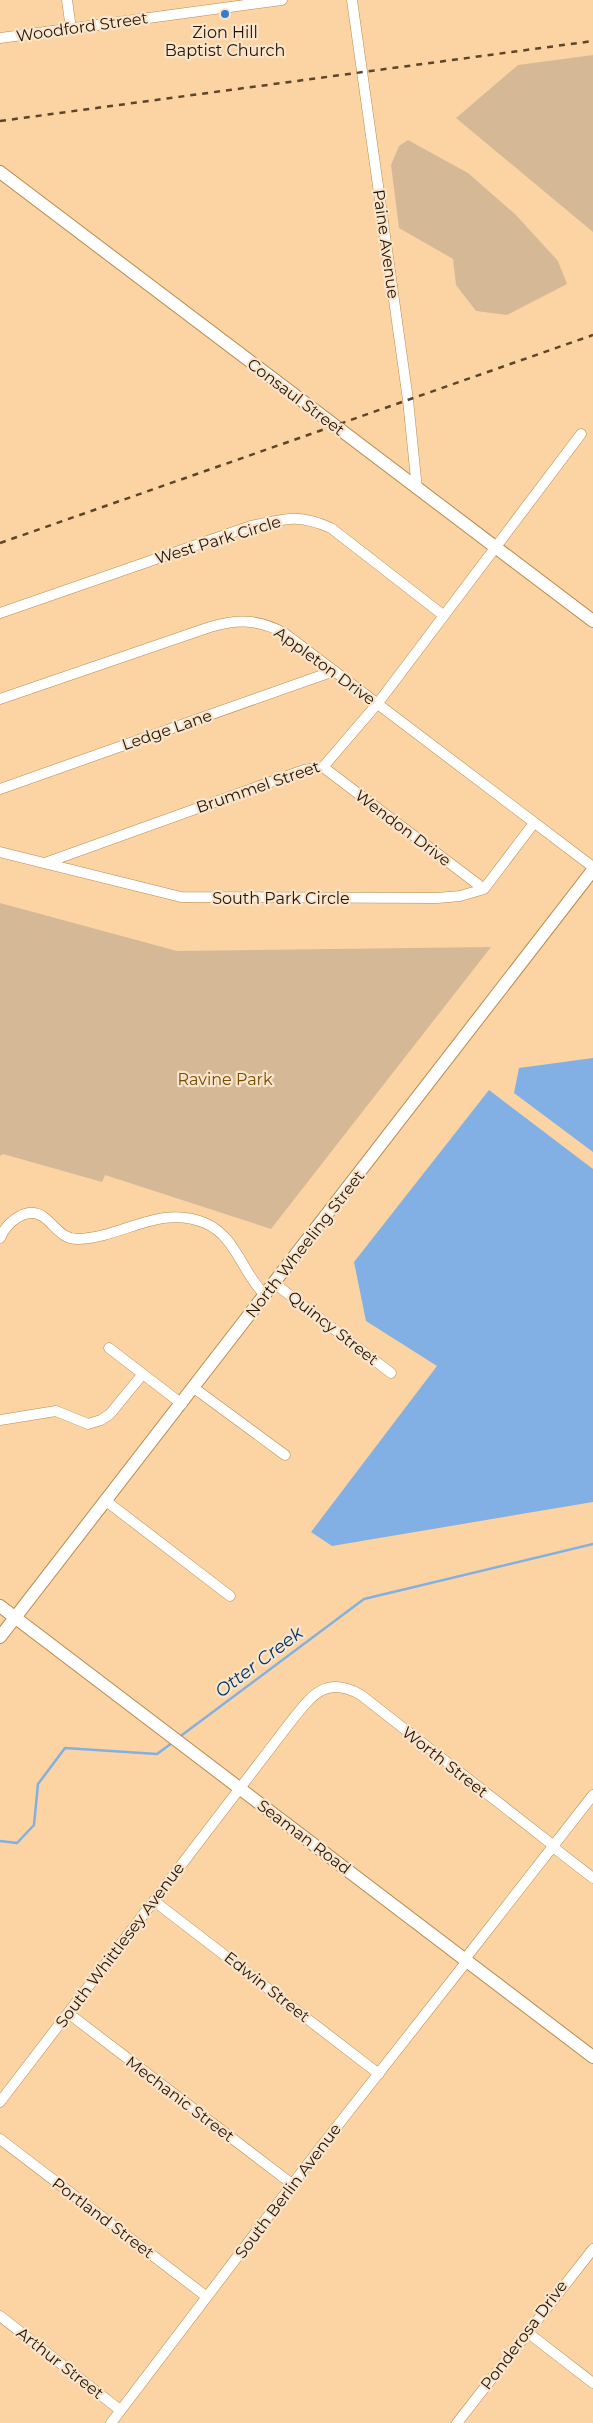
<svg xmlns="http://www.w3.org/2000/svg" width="593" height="2423" font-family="Montserrat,sans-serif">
<rect width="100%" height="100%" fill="#fcd4a3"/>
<!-- green -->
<path fill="#d5b996" d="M593,55V232L456,118L518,65Z
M408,140L468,173L515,214L558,261L567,284L507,315L476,311L456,285L453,259L399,228L391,165L399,146Z
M0,903L177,951L491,947L271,1229L105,1175L102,1182L3,1154L0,1156Z"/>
<!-- water -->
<path fill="#83b0e4" d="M593,1058V1152L514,1093L519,1068Z
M489,1090L593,1169V1502L332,1546L311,1532L437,1366L366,1321L354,1262Z"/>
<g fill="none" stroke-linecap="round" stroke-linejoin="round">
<!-- stream -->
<path stroke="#83b0e4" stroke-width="2.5" d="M178,1738L364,1599L593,1544
M0,1841L17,1843L34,1825L38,1784L65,1748L157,1754L172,1743"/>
<!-- minor casing -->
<g stroke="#b98a4d" stroke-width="11">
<path id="minor" d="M67,0L71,29
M352,0L408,400L417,489
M0,38L282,0
M0,613L251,526C285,519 297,513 331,528L443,615
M0,699L210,627C238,619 258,619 284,633L593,867
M323,767L484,889
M0,789L334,671
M0,852L181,897L437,898L460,896L484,889L534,823
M45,863L304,770L323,767L378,703L581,434
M0,1238C7,1222 28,1204 45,1218C56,1227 63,1240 79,1239C123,1237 160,1204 205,1223C236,1236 242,1273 265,1295
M274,1283L391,1373
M109,1348L182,1404
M194,1388L285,1455
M0,1420L56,1411L88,1424L101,1420L110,1414L142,1375
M106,1501L230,1596
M553,1847L593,1878
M154,1901L379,2074
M465,1959L593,1795
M68,2013L292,2184
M0,2102L289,1724C310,1698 324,1674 361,1695L554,1846
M0,2139L207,2297
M0,2316L120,2410
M527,2332L593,2383
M111,2423L320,2148L467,1961
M457,2423L593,2249"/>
</g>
<!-- tertiary casing -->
<g stroke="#b98a4d" stroke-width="14">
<path id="tertiary" d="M0,172L593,621
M0,1606L593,2057
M0,1637L593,870"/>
</g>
<!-- minor -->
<use href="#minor" stroke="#fff" stroke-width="10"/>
<!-- tertiary -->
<use href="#tertiary" stroke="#fff" stroke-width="12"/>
<!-- rail -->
<path stroke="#5d452a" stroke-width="2.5" stroke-dasharray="6 6" stroke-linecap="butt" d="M0,121L593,41
M0,543L593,335"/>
</g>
<!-- markers -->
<circle fill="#317dce" stroke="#f9e5cd" stroke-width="2" cx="225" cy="14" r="5"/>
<g text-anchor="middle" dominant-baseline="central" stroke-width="4.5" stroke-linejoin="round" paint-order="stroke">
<!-- street labels -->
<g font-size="16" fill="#261400" stroke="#f9e5cd">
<text transform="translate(82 27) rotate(-8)">Woodford Street</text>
<text transform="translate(386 244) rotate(82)">Paine Avenue</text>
<text transform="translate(296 397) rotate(37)">Consaul Street</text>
<text transform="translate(218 540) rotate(-17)">West Park Circle</text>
<text transform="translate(325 666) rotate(36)">Appleton Drive</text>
<text transform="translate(167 730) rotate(-19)">Ledge Lane</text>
<text transform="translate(258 787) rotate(-19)">Brummel Street</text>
<text transform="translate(403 828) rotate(37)">Wendon Drive</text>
<text x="281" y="898">South Park Circle</text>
<text transform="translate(305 1244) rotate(-52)">North Wheeling Street</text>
<text transform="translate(333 1328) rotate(38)">Quincy Street</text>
<text transform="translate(445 1762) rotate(38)">Worth Street</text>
<text transform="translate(304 1837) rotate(37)">Seaman Road</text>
<text transform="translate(120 1945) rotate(-53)">South Whittlesey Avenue</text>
<text transform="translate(267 1987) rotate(38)">Edwin Street</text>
<text transform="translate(180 2099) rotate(37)">Mechanic Street</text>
<text transform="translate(288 2191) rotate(-53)">South Berlin Avenue</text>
<text transform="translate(103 2218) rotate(37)">Portland Street</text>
<text transform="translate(524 2335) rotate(-53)">Ponderosa Drive</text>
<text transform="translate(60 2363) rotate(38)">Arthur Street</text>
</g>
<!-- poi labels -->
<g font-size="16" fill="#261400" stroke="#f9e5cd">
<text x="225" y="32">Zion Hill<tspan x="225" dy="18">Baptist Church</tspan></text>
</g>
<!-- park labels -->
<g font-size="16" fill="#774c01" stroke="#f9e5cd">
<text x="225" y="1079">Ravine Park</text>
</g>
<!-- water labels -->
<g font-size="18" font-style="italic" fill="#033564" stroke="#f9e5cd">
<text transform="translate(259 1662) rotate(-37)">Otter Creek</text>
</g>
</g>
</svg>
